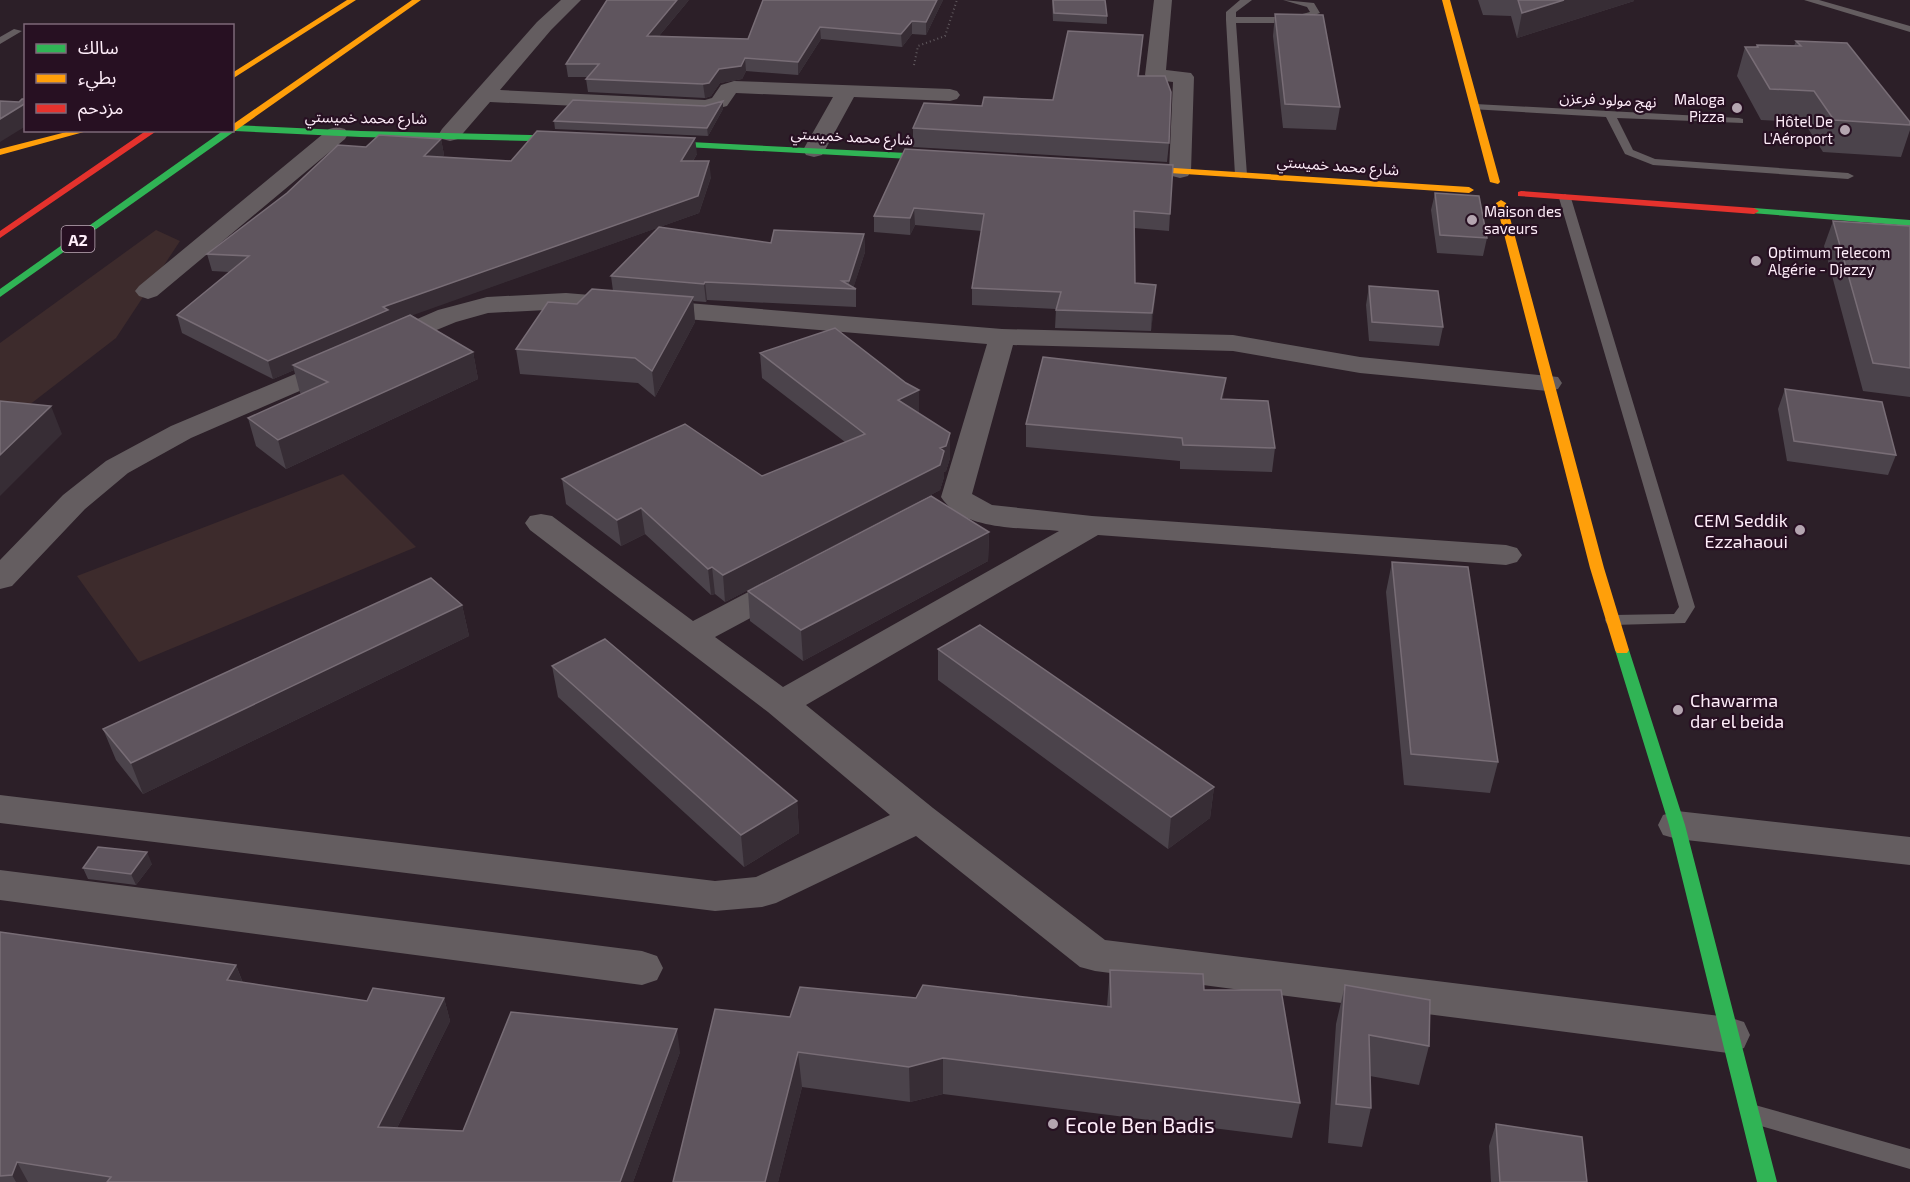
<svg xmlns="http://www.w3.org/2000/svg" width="1910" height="1182" font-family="'Exo 2','Noto Sans Arabic',sans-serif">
<rect width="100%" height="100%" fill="#2c1f28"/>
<!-- green -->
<path fill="#3d2b2c" d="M156,230L180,241L116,338L11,419L0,423V343Z
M343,474L416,547L139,662L77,576Z"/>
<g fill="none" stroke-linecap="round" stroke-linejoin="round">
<!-- path -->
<path stroke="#60595e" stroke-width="2" stroke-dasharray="1 3" stroke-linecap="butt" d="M914,65L918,46L945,36L957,0"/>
<!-- lane -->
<path fill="#645d60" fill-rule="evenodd" d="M1240,0H1252L1236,12V17H1291L1310,12L1307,7L1283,0L1314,3L1320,13L1292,23H1236L1247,175L1241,178L1235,175L1226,20V12Z
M1804,0H1819L1910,26V32Z
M14,29L22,31L0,44V37Z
M1475,104L1739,118L1743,119V123L1617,118L1633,150L1655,159L1848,173L1854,176L1848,179L1653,165L1625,154L1606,117L1471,109V105Z
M1565,194L1571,198L1695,607L1685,623L1613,625L1607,624L1605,620L1607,616L1613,615L1674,614L1679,607L1559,198Z
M1755,1105L1910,1149V1169L1747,1122L1744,1115L1747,1108Z"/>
<!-- street -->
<path fill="#645d60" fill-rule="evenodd" d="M561,0H581L551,30L500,90L705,100L712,98L721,85L734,81L950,89L957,91L960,95L957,99L950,101L854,97L825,150L822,155L814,157L806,155L803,150L833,97L736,93L727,106L706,112L490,102L458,139L450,141L442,139L439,134L442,129L537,22Z
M1154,0H1172L1166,70L1191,73L1194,77L1191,171L1188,176L1180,178L1172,176L1169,171L1173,82L1148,79L1145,75Z
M337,127L345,129L348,134L345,139L157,296L148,299L139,296L135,291L139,286L329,129Z
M566,293L1002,329L1233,335L1360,357L1558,377L1562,383L1558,389L1548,391L1360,373L1233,351L1013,345L972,494L992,505L1092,516L1506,545L1517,548L1522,555L1517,562L1506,565L1098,535L806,705L933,808L1105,940L1728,1017L1744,1022L1750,1035L1744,1048L1728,1053L1095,971L1080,967L916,836L776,903L762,907L715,911L0,823V795L715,881L756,877L890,815L768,712L530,530L525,523L530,516L541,514L552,516L693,621L775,578L787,575L799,578L803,585L799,592L715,637L783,687L1059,531C1022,527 964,532 941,497L987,344L566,309L488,313L456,322L388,350L378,348L375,342L378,336L438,310L487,297Z
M338,356L348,358L352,364L348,370L191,438L128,473L85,509L12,586L0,589V560L63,495L106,461L171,426Z
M1677,811L1910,837V865L1677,839L1663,835L1658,825L1663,815Z
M0,870L642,951L657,956L663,968L657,980L642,985L0,900Z"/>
<!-- fast -->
<path fill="#30b455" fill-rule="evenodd" d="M232,125L361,131L575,136L579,139L575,142L361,137L235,131L0,297V289L224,130H232Z
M651,140L947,155L952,158L947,161L648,145V141Z
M1754,208L1910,220V226L1751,213L1749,211Z
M1622,645L1629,650L1685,825L1777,1182H1757L1669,825L1615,650Z"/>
<!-- slow -->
<path fill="#ff9f0a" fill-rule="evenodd" d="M347,0H356L232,79V73Z
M412,0H421L235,131H229L232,130V125Z
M1442,0H1450L1500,182L1498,184L1490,182Z
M74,130H91L0,155V149Z
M1127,165L1469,187L1474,190L1469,193L1124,170V166Z
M1501,200L1506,203L1604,568L1629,650L1627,653H1617L1615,650L1590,568L1496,203Z"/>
<!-- jam -->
<path fill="#e5322d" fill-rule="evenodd" d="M147,130H158L0,238V231Z
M1521,191L1754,208L1759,211L1754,214L1518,196V192Z"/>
</g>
<!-- wall -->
<path fill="#4b434b" d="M689,0L659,36L748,39L763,0H943L926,35L912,34L902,47L821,39L798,75L746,71L742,79L720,83L711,96L705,98L588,92L586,79L587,77H568L566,64Z
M1052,0H1105L1107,16V24L1053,21Z
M1478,0H1634V1L1517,38L1511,16L1483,15Z
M1275,14L1340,107L1336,130L1283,128L1273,36Z
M1143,35L1139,76L1169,143L1167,162L913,147V128L1053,100Z
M1796,41L1910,122V130L1901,157L1823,152L1804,122L1761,120L1737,76L1745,47H1756L1757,45L1794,46Z
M723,101V109L708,136L555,129L554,121L705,106Z
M441,139L444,155L442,157L511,161L697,154L693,161L711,177L699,213L411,315L473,352L478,379L286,469L256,446L248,418L302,394L300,393L294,370L273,379L182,333L177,315L229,272L212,271L207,254L366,147Z
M905,149L1170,214L1169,231L1134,228L1135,283L1156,285L1151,331L1055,328L1056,309L972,305V288L982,231L915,225L910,235L874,232V216Z
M1435,193L1487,238L1483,256L1437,253L1431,210Z
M1833,221L1910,226V397L1863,391L1824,246Z
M864,234L865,252L853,288L856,289V307L707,300L706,302L693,301L695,322L655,397L638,383L520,374L516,349L577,304L613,291L611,276L771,243Z
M1369,286L1443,327L1439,346L1369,341L1366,305Z
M760,353L919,414L950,433V458L946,471L944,472V477L940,490L725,602L715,594L711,595L645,534L621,546L566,504L562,479L762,476L845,442L762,378Z
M1785,389L1896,455L1888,475L1787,461L1778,409Z
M1223,399L1275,448L1272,472L1180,469V461L1026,447V424Z
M989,532L988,561L803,661L750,621L748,591Z
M1392,562L1498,762L1490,793L1404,785L1386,592Z
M462,605L469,636L143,794L116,760L103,729Z
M938,649L1214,787L1210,818L1168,849L938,680Z
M552,666L797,801L799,833L744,867L558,697Z
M152,864L136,885L88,879L83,868Z
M0,932L236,965L243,983L367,1001L444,998L450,1021L397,1128L463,1131L680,1052L633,1182H0Z
M1110,970L1204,990L1300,1103L1292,1138L943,1094L910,1102L802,1087L778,1182H673L790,1017L916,998L1107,1006Z
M1345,985L1429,1046L1419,1085L1370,1076L1371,1108L1362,1147L1328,1143L1336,1024Z
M1496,1124L1587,1182H1491L1489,1146Z"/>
<!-- shaded-wall -->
<path fill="#372d35" d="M677,0H689L648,49L647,36Z
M937,0H943L926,35V22Z
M1564,0H1634V1L1517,38L1522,13Z
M912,21V34L902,47L901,34Z
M820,27L821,39L798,75V62Z
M1143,35L1142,52L1137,95L1138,76Z
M745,58L746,71L742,79L720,83L711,96L705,98L703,84L719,69Z
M723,101V109L708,136L707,128Z
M26,103V126L0,142V119Z
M695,138L697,154L683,177L681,161Z
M441,139L444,155L428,172L424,156Z
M709,161L711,177L699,213L391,323L293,365L294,370L273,379L268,361L383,307Z
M914,208L915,225L910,235V218Z
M864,234L865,252L853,289H849V281Z
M705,282L707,300L706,302L704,284Z
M1156,285L1155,302L1151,331L1152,313Z
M693,297L695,322L655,397L652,371Z
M473,352L478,379L286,469L278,440Z
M1226,378L1223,400L1221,399Z
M919,390V414L898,400Z
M51,406L62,434L0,496V455Z
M950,433V458L946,471L944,472V477L940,490L725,602L723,575L940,448Z
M641,508L645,534L621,546L617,520Z
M989,532L988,561L803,661L801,630Z
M712,567L715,594L711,595L708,569Z
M462,605L469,636L143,794L131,763Z
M1214,787L1210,818L1168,849L1171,817Z
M797,801L799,833L744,867L741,835Z
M147,852L152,864L136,885L131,874Z
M236,965L245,989L227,980Z
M444,998L450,1021L386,1150L378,1127Z
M677,1029L680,1052L633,1182H620Z
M798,1052L802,1087L778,1182H765Z
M943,1058V1094L910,1102L909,1067Z
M17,1162L28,1182H16L12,1175Z"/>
<!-- building -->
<path fill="#5f555e" stroke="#786d76" stroke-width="1.5" d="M607,0H677L647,36L748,39L763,0H937L926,22L912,21L901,34L820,27L798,62L745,58L741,66L719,69L709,83L703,84L586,79L599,64H566Z
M1053,0H1105L1107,16L1054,13Z
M1518,0H1564L1522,13Z
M1275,14L1323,15L1340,107L1285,104Z
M1068,31L1143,35L1138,76H1165L1171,92L1169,143L913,128L924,103L982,106L984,97L1053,100Z
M1796,41L1847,43L1910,122V125L1834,120L1814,91L1770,89L1745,47H1758L1757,45L1801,46Z
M22,99H26V103L0,119V101L19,102Z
M573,100L705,106L723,101L707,128L554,121Z
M537,131L695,138L681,161H709L698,196L383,307L388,310L268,361L177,315L249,256L207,254L287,193L338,145L366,147L379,135L441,139L424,156L511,161Z
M905,149L1173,165L1170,214L1134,211L1135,283L1156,285L1152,313L1056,310L1061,292L972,288L984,214L914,208L910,218L874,216Z
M1435,193L1479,196L1487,238L1440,235Z
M1833,221L1910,226V368L1873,363Z
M659,227L771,243L774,230L864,234L849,281H842L856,289L705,282L704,284L611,276Z
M1369,286L1438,291L1443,327L1372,322Z
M592,289L693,297L652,371L635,358L516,349L548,302L577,304Z
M410,315L473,352L278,440L248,418L328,382L293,365Z
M835,328L906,383L919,390L898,400L950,433L946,446L940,448L944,451L940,465L723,575L712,567L708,569L641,508L617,520L562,479L685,424L762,476L865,434L760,353Z
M1043,357L1226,378L1221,399L1268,401L1275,448L1183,445L1182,438L1026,424Z
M1785,389L1882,402L1896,455L1794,441Z
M0,401L51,406L0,455Z
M931,496L989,532L801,630L748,591Z
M1392,562L1468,567L1498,762L1411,754Z
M431,578L462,605L131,763L103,729Z
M980,625L1214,787L1171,817L938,649Z
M605,639L797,801L741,835L552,666Z
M98,847L147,852L131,874L83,868Z
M0,932L236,965L227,980L367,1001L373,988L444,998L378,1127L463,1131L511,1012L677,1029L620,1182H107L111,1177L17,1162L12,1175L0,1176Z
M1110,970L1203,974L1204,990H1281L1300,1103L943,1058L909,1067L798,1052L765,1182H673L715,1009L790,1017L800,987L916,998L923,985L1111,1007Z
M1345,985L1430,1000L1429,1046L1369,1035L1371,1108L1336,1104Z
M1496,1124L1582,1137L1587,1182H1500Z"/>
<!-- markers -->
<g fill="#b4a5b0" stroke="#271022" stroke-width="2">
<circle cx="1737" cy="108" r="6"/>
<circle cx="1845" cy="130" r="6"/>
<circle cx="1472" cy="220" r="6"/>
<circle cx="1756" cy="261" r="6"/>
<circle cx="1800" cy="530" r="6"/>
<circle cx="1678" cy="710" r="6"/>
<circle cx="1053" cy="1124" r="6"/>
</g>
<g text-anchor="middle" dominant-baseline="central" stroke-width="4.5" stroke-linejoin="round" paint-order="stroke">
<!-- far-street labels -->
<g font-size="15" fill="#feedf9" stroke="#271022">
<text transform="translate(1608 99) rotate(3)">نهج مولود فرعزن</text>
<text transform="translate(366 117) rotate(1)">شارع محمد خميستي</text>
<text transform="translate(852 136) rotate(3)">شارع محمد خميستي</text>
<text transform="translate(1338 165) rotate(4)">شارع محمد خميستي</text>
</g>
<!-- far-poi labels -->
<g font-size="15" fill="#feedf9" stroke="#271022" text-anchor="end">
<text x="1725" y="99">Maloga<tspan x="1725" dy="17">Pizza</tspan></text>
<text x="1833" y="121">Hôtel De<tspan x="1833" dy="17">L'Aéroport</tspan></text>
<text x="1484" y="211" text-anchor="start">Maison des<tspan x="1484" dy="17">saveurs</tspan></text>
<text x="1768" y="252" text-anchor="start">Optimum Telecom<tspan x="1768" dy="17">Algérie - Djezzy</tspan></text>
</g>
<!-- shield labels -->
<rect fill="#271022" stroke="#beabb8" stroke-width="1.5" x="61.5" y="226" width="33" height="26" rx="4.5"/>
<g font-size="16" font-weight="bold" fill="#feedf9">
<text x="78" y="239">A2</text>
</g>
<!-- poi labels -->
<g font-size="18" fill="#feedf9" stroke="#271022" text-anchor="end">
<text x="1788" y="520">CEM Seddik<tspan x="1788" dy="21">Ezzahaoui</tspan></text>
<text x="1690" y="700" text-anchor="start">Chawarma<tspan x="1690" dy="21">dar el beida</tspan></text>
</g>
<!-- near-poi labels -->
<g font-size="21" fill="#feedf9" stroke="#271022" text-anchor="start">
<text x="1065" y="1124">Ecole Ben Badis</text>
</g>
</g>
<!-- legend -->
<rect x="24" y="24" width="210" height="108" fill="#271022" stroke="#7d6878" stroke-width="1.5"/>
<rect x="36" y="44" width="30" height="9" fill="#30b455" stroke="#7d6878" stroke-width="1.5"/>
<text x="78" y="54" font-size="18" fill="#feedf9">سالك</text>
<rect x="36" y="74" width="30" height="9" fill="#ff9f0a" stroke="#7d6878" stroke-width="1.5"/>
<text x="78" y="84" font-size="18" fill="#feedf9">بطيء</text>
<rect x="36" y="104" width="30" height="9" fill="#e5322d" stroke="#7d6878" stroke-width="1.5"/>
<text x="78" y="114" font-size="18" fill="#feedf9">مزدحم</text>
</svg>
